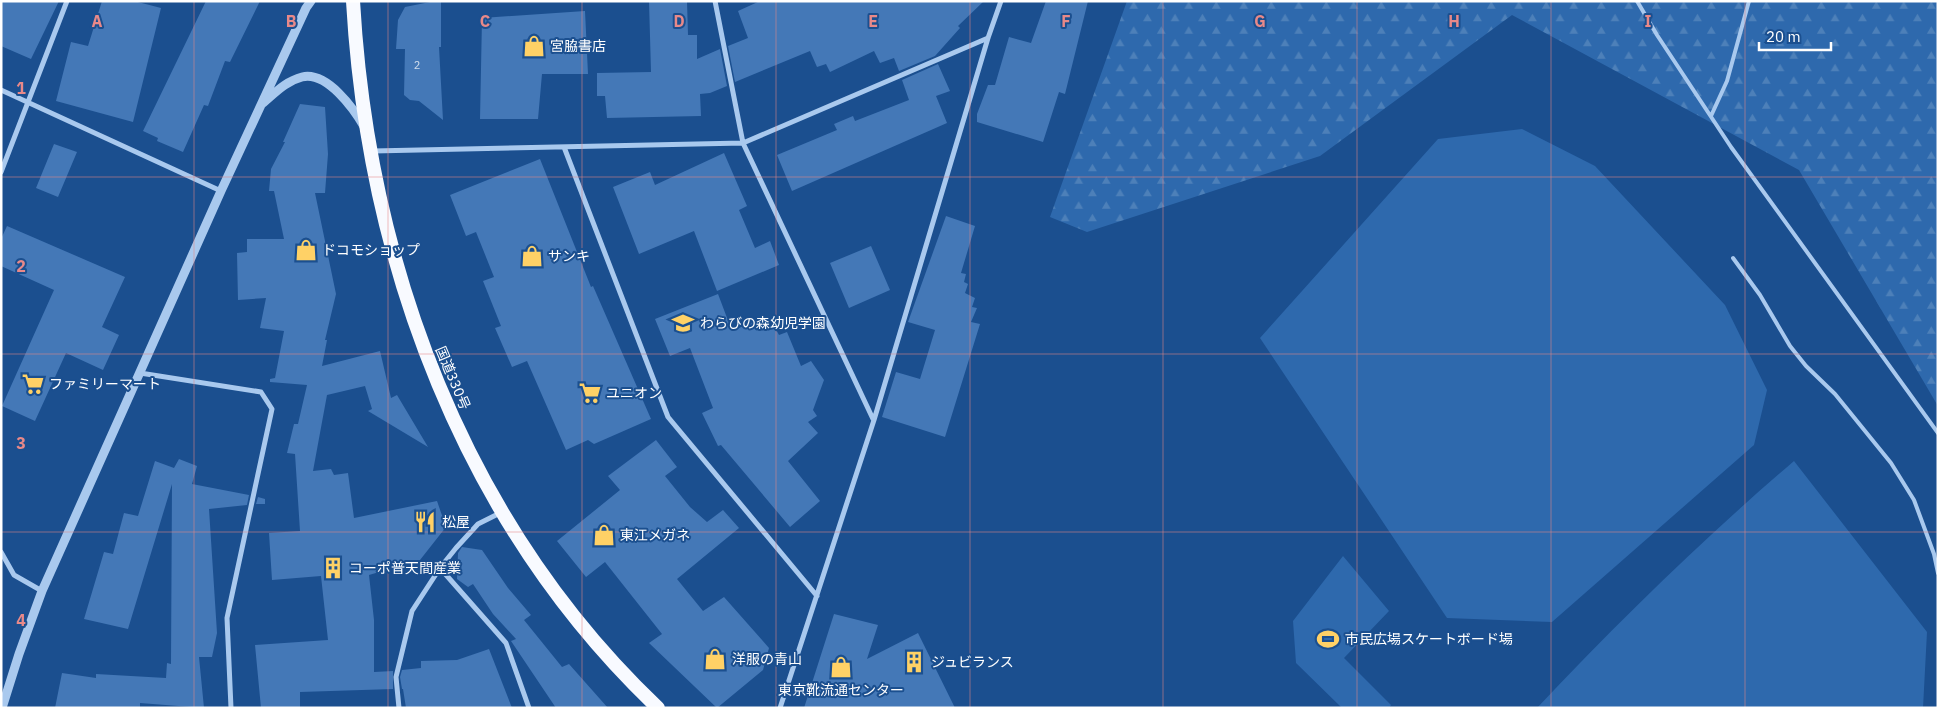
<svg xmlns="http://www.w3.org/2000/svg" width="1939" height="709" font-family="'IBM Plex Sans','Noto Sans JP',sans-serif">
<defs>
<pattern id="forest-firs" width="22" height="20" patternUnits="userSpaceOnUse" patternTransform="scale(1.25)"><rect width="22" height="20" fill="#2e69ad"/><path d="M5 1l3.5 6h-7zM16 11l3.5 6h-7z" fill="#4d80b9"/></pattern>
</defs>
<rect width="100%" height="100%" fill="#1b4f8f"/>
<!-- grass -->
<path fill="#2e69ad" d="M1522,129L1595,166L1725,305L1767,390L1754,445L1552,622L1447,618L1260,338L1438,139Z
M1794,461L1927,632L1923,708H1537C1619,621 1704,538 1794,461Z
M1343,556L1389,611L1344,658L1391,705L1389,708H1342L1296,663L1293,621Z"/>
<!-- forest -->
<path fill="url(#forest-firs)" d="M1127,1H1938V406L1799,170L1512,15L1320,156L1087,232L1050,217Z"/>
<!-- building -->
<path fill="#4478b7" d="M1,1H59L31,59L1,46Z
M102,1H134L161,8L133,122L56,101L71,42L88,46Z
M206,1H260L230,62L225,61L208,106L204,105L183,152L157,141L158,138L143,131Z
M435,1H441V47H439L443,120L419,101L410,100L404,95L405,49H396L398,20L405,7Z
M649,1H687L688,35H697V59L720,49L727,86L710,93L700,94L701,116L607,118L605,96H597V73L651,72Z
M760,1H984L958,26L960,28L935,56L899,71L894,58L880,63L874,51L830,72L826,64L817,67L810,51L735,82L728,46L748,38L738,11Z
M1046,1H1088L1065,94L1059,92L1043,142L977,122V114L988,85H995L1009,37L1031,43Z
M585,11L588,74H542L538,119H480L482,18Z
M938,64L950,91L936,96L947,123L792,191L777,155L837,130L834,124L853,116L855,121L909,100L902,80Z
M300,104L325,107L328,154L325,193H315L336,294L325,340H327L322,366L380,351L391,398L397,395L428,447L368,411L372,409L365,386L327,395L313,471L331,469L334,475L348,473L354,518L437,501L446,527L420,560L369,575L374,620V672L393,671V689L300,692V708H261L255,645L328,640L321,576L272,580L269,533L300,531L295,454L287,453L294,424H298L307,385L270,382V379L275,378L284,331L260,328L266,298L238,300L237,253L247,252V239H284L274,191H269L271,169L285,142H283Z
M54,144L77,152L58,197L36,188Z
M724,153L747,206L739,210L755,248L770,241L779,265L717,291L694,231L639,254L613,187L650,172L655,185Z
M540,159L591,287L593,286L651,419L594,444L588,440L566,450L527,361L512,367L495,328L501,326L483,281L494,277L476,232L466,236L450,195Z
M946,216L975,226L961,273L966,274L964,282L968,284L965,293L975,298L972,307L977,308L971,322L980,324L945,437L882,417L896,372L920,379L935,330L908,322Z
M7,226L125,277L102,327L119,335L103,370L66,353L35,421L2,406L54,290L1,266V239Z
M871,246L890,290L849,308L830,263Z
M718,294L732,331L762,318L767,325L772,322L779,335L787,332L801,366L811,361L824,380L813,410L817,416L808,422L818,433L788,461L820,501L790,527L721,445L718,446L702,413L713,408L690,348L670,356L655,319Z
M656,440L677,467L665,476L690,507L707,522L723,510L739,528L677,579L703,611L724,597L769,648L763,670L717,708L649,643L662,634L605,562L586,577L557,541L620,490L608,476Z
M179,459L197,466L192,484L249,495L247,505L209,509L217,633L212,657H199L204,708L140,703V708H55L62,673L96,678V674L166,678L167,663L171,664L172,484L128,629L84,619L104,552L113,554L124,513L138,516L155,461L174,468Z
M258,497L265,499V504H256Z
M462,547L482,550L508,588L531,615L524,620L562,667L569,664L608,708H556L511,641L516,639L493,614L473,584L468,587L457,579L458,553Z
M834,614L878,625L867,659L918,633L955,708H804Z
M489,649L512,708H406L403,689H402L400,677L402,670L421,668V661L457,660Z"/>
<g fill="none" stroke-linecap="round" stroke-linejoin="round">
<!-- service -->
<path stroke="#a9c9ee" stroke-width="4" d="M1637,1L1657,35L1731,147L1938,433
M1711,116L1727,81L1749,1
M1733,258L1760,295L1790,346L1806,366L1835,394L1891,463L1914,500L1934,554L1938,573"/>
<!-- minor -->
<path stroke="#a9c9ee" stroke-width="5" d="M715,1L743,143L873,419
M1,90L221,191
M564,147L668,417L817,596
M373,151L743,143L988,38
M1,172L67,1
M140,373L261,392L272,409L227,618L231,708
M1,552L14,575L42,591
M440,568L506,643L529,708
M399,708L396,677L412,611L440,568L456,548L478,524L502,512
M780,708L874,420L988,38L1001,1"/>
<!-- tertiary -->
<path stroke="#a9c9ee" stroke-width="9" d="M263,103C275,93 286,81 302,77C327,71 354,109 365,128
M2,708L19,654L42,591L221,191L306,8L311,1"/>
<!-- trunk -->
<path stroke="#f8faff" stroke-width="14" d="M353,1C368,264 464,524 658,708"/>
</g>
<!-- grid -->
<path fill="none" stroke="#e88989" stroke-width="1" stroke-opacity="0.55" d="M194,1V708M388,1V708M582,1V708M776,1V708M970,1V708M1163,1V708M1357,1V708M1551,1V708M1745,1V708M1,177H1938M1,354H1938M1,532H1938"/>
<!-- icons -->
<defs>
<g id="shop-bare" transform="scale(1.725)"><path d="M-5-2.5h2.3a2.7 3.5 0 0 1 5.4 0H5L5.5 6h-11ZM-1.5-2.5h3a1.5 2.3 0 0 0-3 0Z" fill="#ffd166" stroke="#1b4f8f" stroke-width="2.5" paint-order="stroke"/></g>
<g id="school-bare" transform="scale(1.725)"><path d="M0-5L7-2L0 1L-7-2ZM-4 1L0 2.5L4 1V4Q0 6-4 4Z" fill="#ffd166" stroke="#1b4f8f" stroke-width="2.5" paint-order="stroke"/></g>
<g id="supermarket-bare" transform="scale(1.725)"><path d="M-6-5.5h2.5l.6 2H6L4.5 2H-2.5L-4.4-4H-6ZM-1.5 3.2a1.3 1.3 0 1 0 .1 0ZM3 3.2a1.3 1.3 0 1 0 .1 0Z" fill="#ffd166" stroke="#1b4f8f" stroke-width="2.5" paint-order="stroke"/></g>
<g id="restaurant-bare" transform="scale(1.725)"><path d="M-5-6h1v4h1v-4h1v4h1v-4h1v5L-1.5 .5V6h-2V.5L-5-1ZM5-6V6H3V1.5H1.5Q1.5-4 5-6Z" fill="#ffd166" stroke="#1b4f8f" stroke-width="2.5" paint-order="stroke"/></g>
<g id="building-bare" transform="scale(1.725)"><path d="M-4-6H4V6H1V3H-1V6H-4ZM-2.5-4.3h1.7v1.8h-1.7ZM.8-4.3h1.7v1.8H.8ZM-2.5-1h1.7V.8h-1.7ZM.8-1h1.7V.8H.8Z" fill="#ffd166" stroke="#1b4f8f" stroke-width="2.5" paint-order="stroke"/></g>
<g id="stadium-bare" transform="scale(1.725)"><path d="M0-5a6.5 5 0 1 0 0 10a6.5 5 0 1 0 0-10ZM-3.5-1.8h7v3.6h-7Z" fill="#ffd166" stroke="#1b4f8f" stroke-width="2.5" paint-order="stroke"/></g>
</defs>
<g fill-rule="evenodd">
<use href="#shop-bare" x="534" y="46"/>
<use href="#shop-bare" x="306" y="250"/>
<use href="#shop-bare" x="532" y="256"/>
<use href="#school-bare" x="683" y="323"/>
<use href="#supermarket-bare" x="33" y="384"/>
<use href="#supermarket-bare" x="590" y="393"/>
<use href="#restaurant-bare" x="425" y="522"/>
<use href="#shop-bare" x="604" y="535"/>
<use href="#building-bare" x="333" y="568"/>
<use href="#stadium-bare" x="1328" y="639"/>
<use href="#shop-bare" x="715" y="659"/>
<use href="#building-bare" x="914" y="662"/>
<use href="#shop-bare" x="841" y="667"/>
</g>
<g text-anchor="middle" dominant-baseline="central" stroke-width="4" stroke-linejoin="round" paint-order="stroke">
<!-- number labels -->
<g font-size="11" fill="#d0dded">
<text x="417" y="65">2</text>
</g>
<!-- poi labels -->
<g font-size="14" fill="#fff" stroke="#1b4f8f" text-anchor="start">
<text x="550" y="46">宮脇書店</text>
<text x="322" y="250">ドコモショップ</text>
<text x="548" y="256">サンキ</text>
<text x="700" y="323">わらびの森幼児学園</text>
<text x="49" y="384">ファミリーマート</text>
<text x="606" y="393">ユニオン</text>
<text x="442" y="522">松屋</text>
<text x="620" y="535">東江メガネ</text>
<text x="349" y="568">コーポ普天間産業</text>
<text x="1345" y="639">市民広場スケートボード場</text>
<text x="732" y="659">洋服の青山</text>
<text x="931" y="662">ジュビランス</text>
<text x="841" y="690" text-anchor="middle">東京靴流通センター</text>
</g>
<!-- street labels -->
<g font-size="14" fill="#fff" stroke="#1b4f8f">
<text transform="translate(453 378) rotate(67)">国道330号</text>
</g>
</g>
<g font-size="16" text-anchor="middle" font-weight="bold" fill="#e88989" stroke="#1b4f8f" stroke-width="4" stroke-linejoin="round" paint-order="stroke">
<text x="97" y="27">A</text>
<text x="291" y="27">B</text>
<text x="485" y="27">C</text>
<text x="679" y="27">D</text>
<text x="873" y="27">E</text>
<text x="1066" y="27">F</text>
<text x="1260" y="27">G</text>
<text x="1454" y="27">H</text>
<text x="1648" y="27">I</text>
<text x="21" y="94">1</text>
<text x="21" y="272">2</text>
<text x="21" y="449">3</text>
<text x="21" y="626">4</text>
</g>
<!-- border -->
<rect width="1939" height="709" fill="none" stroke="#ffffff" stroke-width="5"/>
<!-- scale -->
<path d="M1759 42v8h72v-8" fill="none" stroke="#ffffff" stroke-width="2.5"/>
<text x="1766" y="42" font-size="15" fill="#ffffff" stroke="#1b4f8f" stroke-width="4" paint-order="stroke">20 m</text>
</svg>
